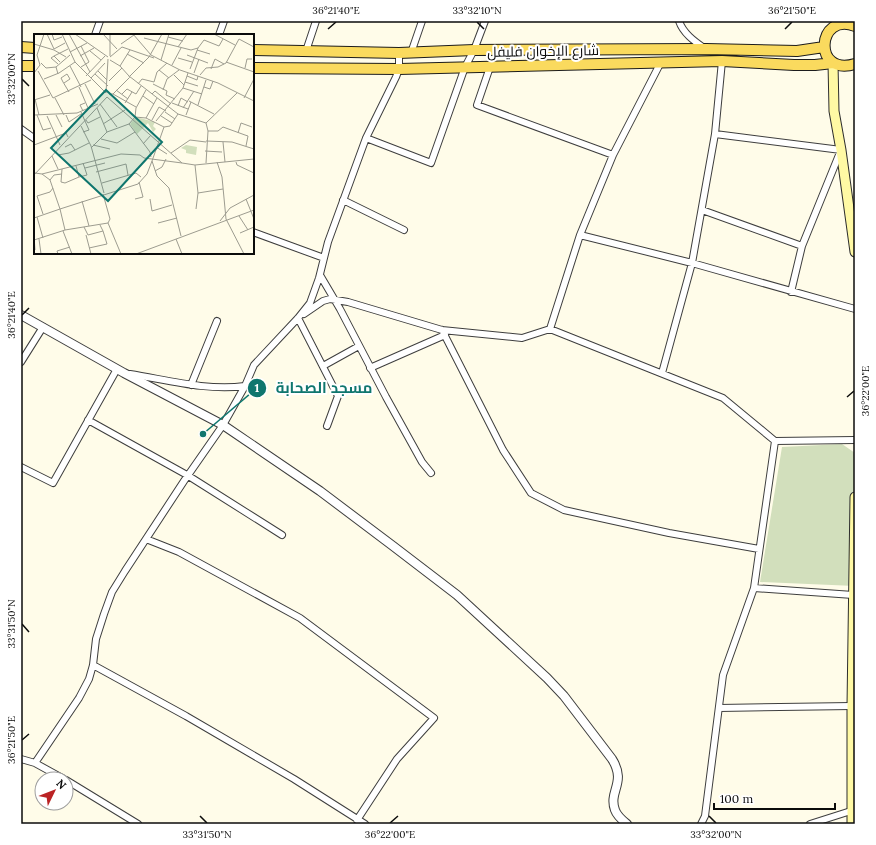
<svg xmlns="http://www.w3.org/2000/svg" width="876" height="845" font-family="Lora,Cairo,serif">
<rect width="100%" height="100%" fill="#fffce9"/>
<!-- cemetery -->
<path fill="#d2dfbc" d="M842,444L855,453V586L760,582L782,447Z"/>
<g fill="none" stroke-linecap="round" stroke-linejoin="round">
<!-- minor casing -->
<g stroke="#3e3e3e" stroke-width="8">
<path id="minor" d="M679,21C683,33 694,41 704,48
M95,35L100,21
M219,35L224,21
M306,51L316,21
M411,53L422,21
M490,67L477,105L613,155
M21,129L35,139
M715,134L841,150L802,246L791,292
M366,138L431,163L465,67L474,50L485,21
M343,200L404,230
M702,210L802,246
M253,232L324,258
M580,235L692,263L855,309
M320,275L340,309L386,397L422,462L431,473
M304,314L323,301L330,299L348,302L442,330L522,338L550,329L723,398L775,441L855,440
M298,318L338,396L327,426
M550,329L580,235L613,155L661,62
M442,330L503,450L531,493L564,510L669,533L759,549
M21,362L43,327
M323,366L359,346
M370,368L445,335
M662,373L692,263L715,134L722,61
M130,374C168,380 206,391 245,386
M191,385L217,321
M88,420L187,475L282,535
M21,467L53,483L117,369
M146,539L179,552L300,618L434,718L397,759L357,820
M754,588L853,595
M93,665L186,716L294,779L365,824
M719,708L852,706
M21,759L35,763L64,779
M35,763L79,698L89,679L93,665L96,639L104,614L112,592L125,571L184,481L223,425L245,386L254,365L298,318L310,303L319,278L328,242L366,138L396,77L399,69V53
M66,780L138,824
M701,824L705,816L723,675L754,588L775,441
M810,824L854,810"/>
</g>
<!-- tertiary casing -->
<g stroke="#3e3e3e" stroke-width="10">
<path id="tertiary" d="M21,315L124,373L223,425L320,491L393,546L457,595L547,678L564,696L612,759C627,783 608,791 615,810C617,816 622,820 627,824"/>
</g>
<!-- secondary casing -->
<g stroke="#2d2d2d" stroke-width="11">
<path id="secondary" d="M833,63L834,111L841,150L855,252
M852,824V706L855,497"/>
</g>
<!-- primary casing -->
<g stroke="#1c1c1c" stroke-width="12">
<path id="primary" d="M855,26C817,11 812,77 855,64
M21,47L35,48
M253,50L399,53L474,50L706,49L797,51L824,47
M21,66H35
M253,68L399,69L722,61L794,65H815L833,63"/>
</g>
<!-- minor -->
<use href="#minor" stroke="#fff" stroke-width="6"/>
<!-- tertiary -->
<use href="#tertiary" stroke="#fff" stroke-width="8"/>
<!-- secondary -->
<use href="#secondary" stroke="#fff9a4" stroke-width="9"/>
<!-- primary -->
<use href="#primary" stroke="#fada5e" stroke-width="10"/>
</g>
<!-- ticks -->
<path fill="none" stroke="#0b0b0b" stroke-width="1.5" d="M477,22L484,29M328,29L336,22M785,29L792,22M22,79L29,86M22,315L29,308M847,397L854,391M22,624L29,632M22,740L29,734M200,816L207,823M709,816L716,823M390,823L398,816"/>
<g text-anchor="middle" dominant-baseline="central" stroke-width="4" stroke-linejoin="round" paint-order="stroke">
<!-- street labels -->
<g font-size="14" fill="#0b0b0b" stroke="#fff">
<text transform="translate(543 51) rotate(-1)">شارع الإخوان فليفل</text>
</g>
</g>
<!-- overview -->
<g transform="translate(34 34)">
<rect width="220" height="220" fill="#fffce9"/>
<path d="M102,83L121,88L119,92L122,95L119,98L114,89L103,100L96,90ZM152,111L163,113L162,121L152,119V116L147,114Z" fill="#d2dfbc"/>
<path fill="none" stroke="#9d9c90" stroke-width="1" d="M13,0L20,15M18,0L20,6L28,3M28,0L41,28L72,59L74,25M35,0L56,38M41,0L74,23M69,0L83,15M99,0L117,21L146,36L184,49L220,67M180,0L201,11M134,3L149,7M110,4L157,16L164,14L170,6L185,12L189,5M0,10L20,16L32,23M87,10L100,1M144,13L153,0M20,15L31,9M163,16L176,20M56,17L67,26M36,18L53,9M93,20L110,29M153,21L174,29M20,22L17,24L24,30M46,22L60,14M76,22V0M76,23L88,13L120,24M144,24L158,28M76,26L86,32L95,42M127,26L135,0M26,28L20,22L34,15M192,28L220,38M7,29L12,34L22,33M138,31L147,14M36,32L47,53M86,32L96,16M47,33L55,28L47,12M211,34L213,25H218M156,35L164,14M177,35L181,25L190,30M125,36L135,44M4,37L19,64L57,46M64,37L73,46M0,39L6,31L3,21L10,0M160,39L165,25M24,40L22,33L36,21M61,40L74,52M140,41L150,51M166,41L172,34L184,33L192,29L205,5L220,13M52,42L71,22M96,42L115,23L128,0M153,42L163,46L164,42M57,44L71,29M96,44L95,42L144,80L172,89L174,97L172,129M10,45L25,39L41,28M75,47L88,34M151,48L164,52M30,49L36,45L33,40L27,44L29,48L35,58M51,50L61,70M104,50L108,45L120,48L123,38L133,29M119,50L133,57L132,61L141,65M45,53L54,74M170,53L176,55L179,47M149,54L168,60M82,56L94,65M129,56L133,45L145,36M75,60H79L95,44M79,60L102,73M88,60L93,55L102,60L107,52M118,60L121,57L137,70M109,62L120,70M21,64L30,81M210,64L220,45M1,65L5,81M0,66L16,61M155,67L180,80M91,69L98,58M138,69L154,75M66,70L83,93M164,71L172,46M144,72L147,64L154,68M63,74L73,98M149,74L160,57M49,77L46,71L51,69M47,78L55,96L49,98M131,78L141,85M0,81L43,79L64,70M3,81L9,96L17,94M22,81L28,93M32,81L35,88L47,80M152,81L157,68M13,82L26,111M127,82L138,89M101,83L102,74L112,56M112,84L123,64M52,86L54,89L66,83M118,86L125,73L132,77M122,87L149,54L154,39M172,89L203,59M69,90L91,76M95,90L116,118L117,123M47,92L57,112L70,159M130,93L136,92L144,80M174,97H184L189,93L211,101L214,102L212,112M204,99L207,89L218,93M67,105L83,109L101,98M172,107L198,108L220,115M189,108L191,128M109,110L117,101M0,111L32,99L34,103M59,111L76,115M31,113L37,110L41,116M122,113L133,120M57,114L73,98L95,90L101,83L112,84L130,93L118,127L123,142L135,154L147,202M171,117L188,118M137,119L156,106L172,108M24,121L35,119L55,109M18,122L24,135M183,128L188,143L192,185L210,220M202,128L203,131L220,139M161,131L164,159L189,155M42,132L45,143L53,141L49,129M51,134L71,129M28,135L27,148L31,149L45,143M121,137L128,133L132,125M62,138L92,130L94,141M1,139L8,140L87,120L106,121L110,124L148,129M0,141L73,63L148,129L161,131L220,125M16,146L20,141L28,140M68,149L102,139L107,143M69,160L76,185L74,189L87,220M101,165L109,163L105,148M116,165L118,177L138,171M212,165L220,185M48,167L55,192M162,175L164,159M9,180L3,162L16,158L19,154M205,182L214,196M3,183L9,204M0,184L26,175L16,146L8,140M186,187L196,174L220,161M124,189L143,184M50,193L54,201L69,197L66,191M31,196L26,175L104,150L113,140L118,127M29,197L38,220M206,199L220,193M52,201L57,220M0,202L1,216M5,205L7,220M142,205L148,220M0,206L31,196L74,189M55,214L73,210L69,197M24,220L23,217L36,213M102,220L220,176"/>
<path fill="#0f766e" fill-opacity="0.15" stroke="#0f766e" stroke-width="2" d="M72,56L128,108L74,167L17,114Z"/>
<rect width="220" height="220" fill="none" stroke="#0b0b0b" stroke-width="2"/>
</g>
<!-- callouts -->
<path fill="none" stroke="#0f766e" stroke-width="1.5" d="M203 434L257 388"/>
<g fill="#0f766e" stroke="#fff" stroke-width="1.5">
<circle cx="203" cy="434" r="4"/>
<circle cx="257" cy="388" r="10"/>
</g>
<g font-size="12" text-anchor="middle" font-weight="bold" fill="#fff">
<text x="257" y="392">1</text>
</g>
<g font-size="15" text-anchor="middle" font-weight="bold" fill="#0f766e" stroke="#fff" stroke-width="4" stroke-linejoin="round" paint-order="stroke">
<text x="324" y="393">مسجد الصحابة</text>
</g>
<!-- border -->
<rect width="876" height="845" fill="none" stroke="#ffffff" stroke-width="44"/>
<!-- north arrow -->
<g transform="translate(54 791) rotate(47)"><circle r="19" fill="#ffffff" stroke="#9d9d9d"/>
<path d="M0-3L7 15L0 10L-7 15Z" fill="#bb2324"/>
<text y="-6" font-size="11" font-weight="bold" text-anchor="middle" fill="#0b0b0b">N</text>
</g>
<!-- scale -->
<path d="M714 803v6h121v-6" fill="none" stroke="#0b0b0b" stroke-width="2"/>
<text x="720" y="803" font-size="12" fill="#0b0b0b" stroke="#ffffff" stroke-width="3" paint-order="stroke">100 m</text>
<rect x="22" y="22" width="832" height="801" fill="none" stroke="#0b0b0b" stroke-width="1.5"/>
<g font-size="10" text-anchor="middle" fill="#0b0b0b">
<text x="336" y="14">36°21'40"E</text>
<text x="477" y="14">33°32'10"N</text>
<text x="792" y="14">36°21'50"E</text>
<text transform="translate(11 79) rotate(-90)" y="4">33°32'00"N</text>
<text transform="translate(11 315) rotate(-90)" y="4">36°21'40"E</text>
<text transform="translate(865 391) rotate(-90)" y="4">36°22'00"E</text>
<text transform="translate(11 624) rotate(-90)" y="4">33°31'50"N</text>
<text transform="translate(11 740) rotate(-90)" y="4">36°21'50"E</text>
<text x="207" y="838">33°31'50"N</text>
<text x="390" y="838">36°22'00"E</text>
<text x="716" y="838">33°32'00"N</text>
</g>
</svg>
